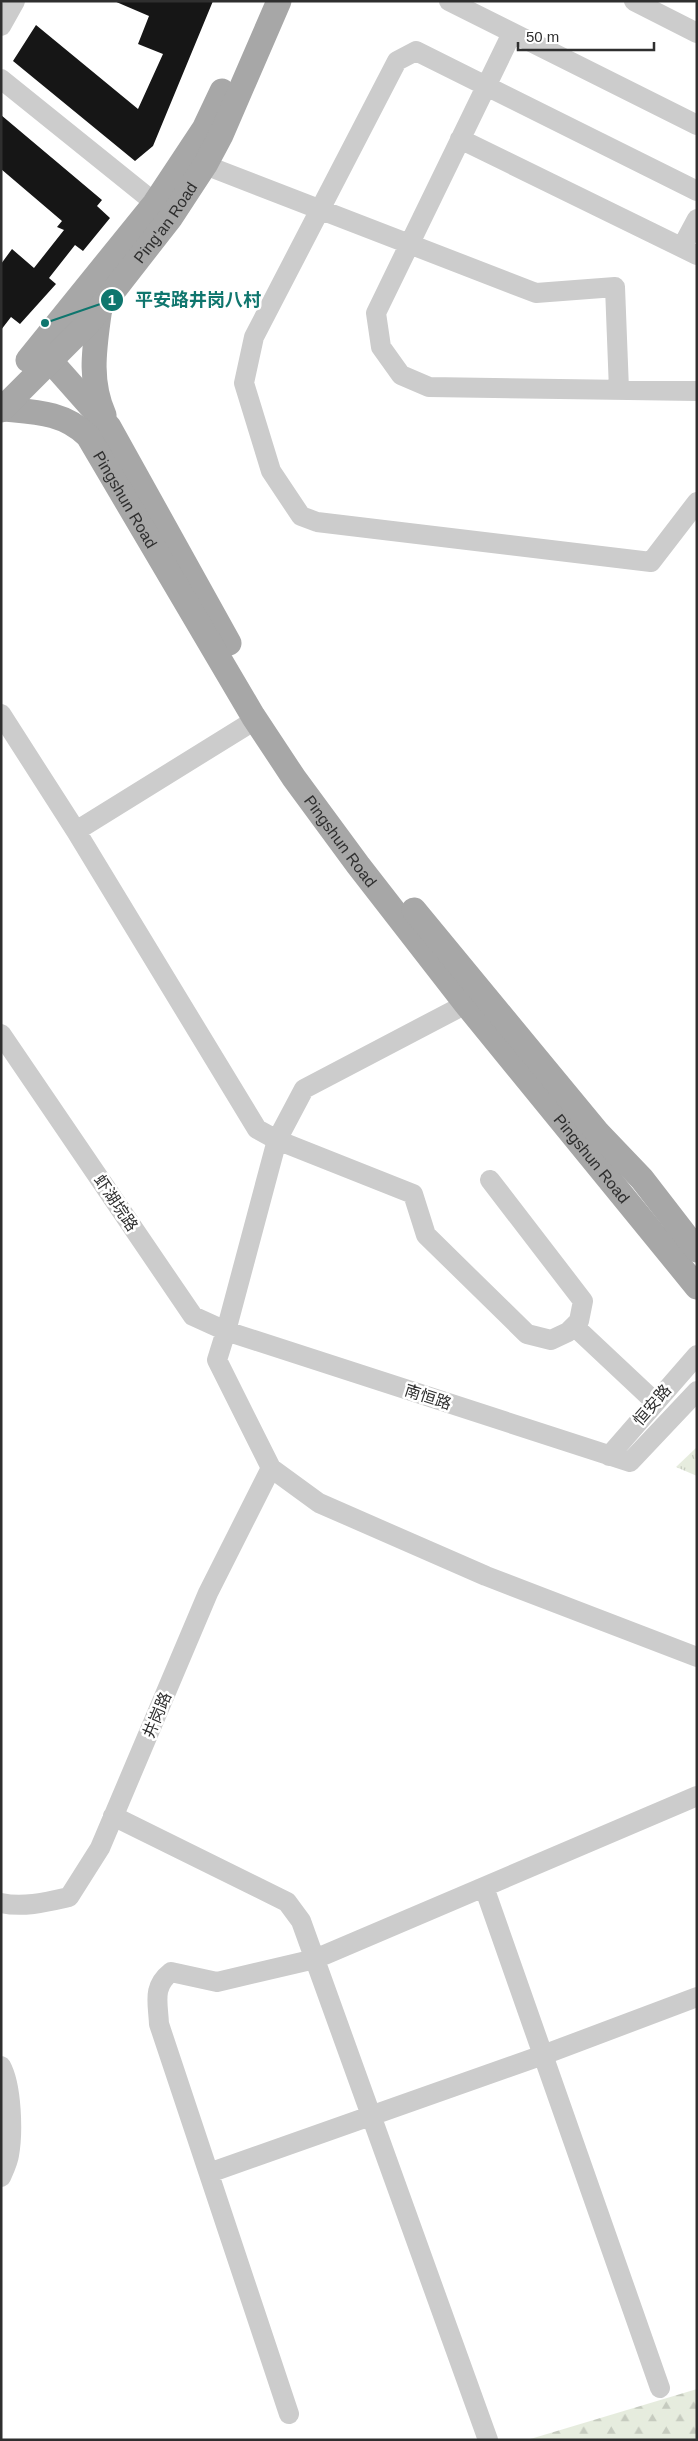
<svg xmlns="http://www.w3.org/2000/svg" width="698" height="2441" font-family="Arial,'Noto Sans SC',sans-serif">
<defs>
<pattern id="grass-tufts" width="24" height="20" patternUnits="userSpaceOnUse" patternTransform="scale(1.25)"><rect width="24" height="20" fill="#e6ecde"/><path d="M3 7l-1-3M5 7V3M7 7l1-3M15 17l-1-3M17 17v-4M19 17l1-3" fill="none" stroke="#c6cbbf"/></pattern>
<pattern id="forest-firs" width="22" height="20" patternUnits="userSpaceOnUse" patternTransform="scale(1.25)"><rect width="22" height="20" fill="#e6ecde"/><path d="M5 1l3.5 6h-7zM16 11l3.5 6h-7z" fill="#c6cbbf"/></pattern>
</defs>
<rect width="100%" height="100%" fill="#fff"/>
<!-- grass -->
<path fill="url(#grass-tufts)" d="M697,1447V1476L676,1467Z"/>
<!-- forest -->
<path fill="url(#forest-firs)" d="M697,2389V2440H527Z"/>
<!-- building -->
<path fill="#161616" d="M114,1H213L153,146L135,161L13,61L36,25L138,109L163,54L138,44L149,16Z
M1,115L102,200L97,206L110,218L83,251L75,245L49,278L56,284L20,324L11,317L1,330V264L12,249L34,268L64,230L57,227L62,221L1,169Z"/>
<g fill="none" stroke-linecap="round" stroke-linejoin="round">
<!-- minor -->
<path stroke="#ccc" stroke-width="20" d="M449,1L697,125
M634,1L697,33
M1,26L15,1
M512,33L376,313L381,347L401,375L429,387L697,391
M1,79L155,203
M460,139L697,255
M205,165L536,293L615,287L619,390
M697,191L416,51L397,61L254,337L244,383L271,471L301,516L317,522L651,562L697,502
M682,247L697,219
M1,714L76,831L257,1129L277,1140L413,1194L426,1235L527,1334L551,1340L568,1332L579,1321L583,1301L490,1180
M76,831L255,720
M466,1004L304,1089L277,1140L226,1331L630,1462L697,1391
M1,1034L193,1316L226,1331L217,1360L271,1468L319,1503L486,1576L697,1657
M574,1326L655,1402
M609,1456L697,1355
M113,1816L287,1902L301,1921L488,2440
M484,1887L660,2388
M1,1903C23,1908 47,1902 69,1897L100,1848L208,1593L271,1468
M1,2066C12,2086 13,2133 9,2155C8,2162 4,2170 1,2177
M209,2173L543,2055L697,1997
M289,2414L159,2024C158,2002 152,1987 171,1972L217,1982L315,1959L697,1796"/>
<!-- major -->
<g stroke="#a7a7a7" stroke-width="25">
<path d="M100,307C95,345 88,379 104,415"/>
<path d="M39,348L109,427L229,643"/>
<path d="M28,360L155,203L204,129L222,91"/>
<path id="s1" d="M3,409C35,412 64,412 88,436L253,716L294,778L358,865L466,1004L697,1287"/>
<path id="s2" d="M1,410L90,321L171,217L205,165L221,135L279,1"/>
<path d="M414,910L598,1133L642,1179L697,1250"/>
</g>
</g>
<g text-anchor="middle" dominant-baseline="central" stroke-width="5" stroke-linejoin="round" paint-order="stroke">
<!-- street labels -->
<g font-size="16" fill="#2f2f2f" stroke="#fff">
<text stroke="none"><textPath href="#s2" startOffset="250">Ping'an Road</textPath></text>
<text stroke="none"><textPath href="#s1" startOffset="165">Pingshun Road</textPath></text>
<text stroke="none"><textPath href="#s1" startOffset="569">Pingshun Road</textPath></text>
<text stroke="none"><textPath href="#s1" startOffset="974">Pingshun Road</textPath></text>
<text transform="translate(116 1203) rotate(56)">虾湖垸路</text>
<text transform="translate(428 1397) rotate(18)">南恒路</text>
<text transform="translate(652 1405) rotate(-49)">恒安路</text>
<text transform="translate(157 1715) rotate(-67)">井岗路</text>
</g>
</g>
<!-- callouts -->
<path fill="none" stroke="#0f766e" stroke-width="2" d="M45 323L112 300"/>
<g fill="#0f766e" stroke="#fff" stroke-width="2">
<circle cx="45" cy="323" r="5"/>
<circle cx="112" cy="300" r="12"/>
</g>
<g font-size="15" text-anchor="middle" font-weight="bold" fill="#fff">
<text x="112" y="305">1</text>
</g>
<g font-size="18" text-anchor="middle" font-weight="bold" fill="#0f766e" stroke="#fff" stroke-width="5" stroke-linejoin="round" paint-order="stroke">
<text x="198" y="306">平安路井岗八村</text>
</g>
<!-- border -->
<rect width="698" height="2441" fill="none" stroke="#2f2f2f" stroke-width="5"/>
<!-- scale -->
<path d="M518 42v8h136v-8" fill="none" stroke="#2f2f2f" stroke-width="2.5"/>
<text x="526" y="42" font-size="15" fill="#2f2f2f" stroke="#ffffff" stroke-width="4" paint-order="stroke">50 m</text>
</svg>
